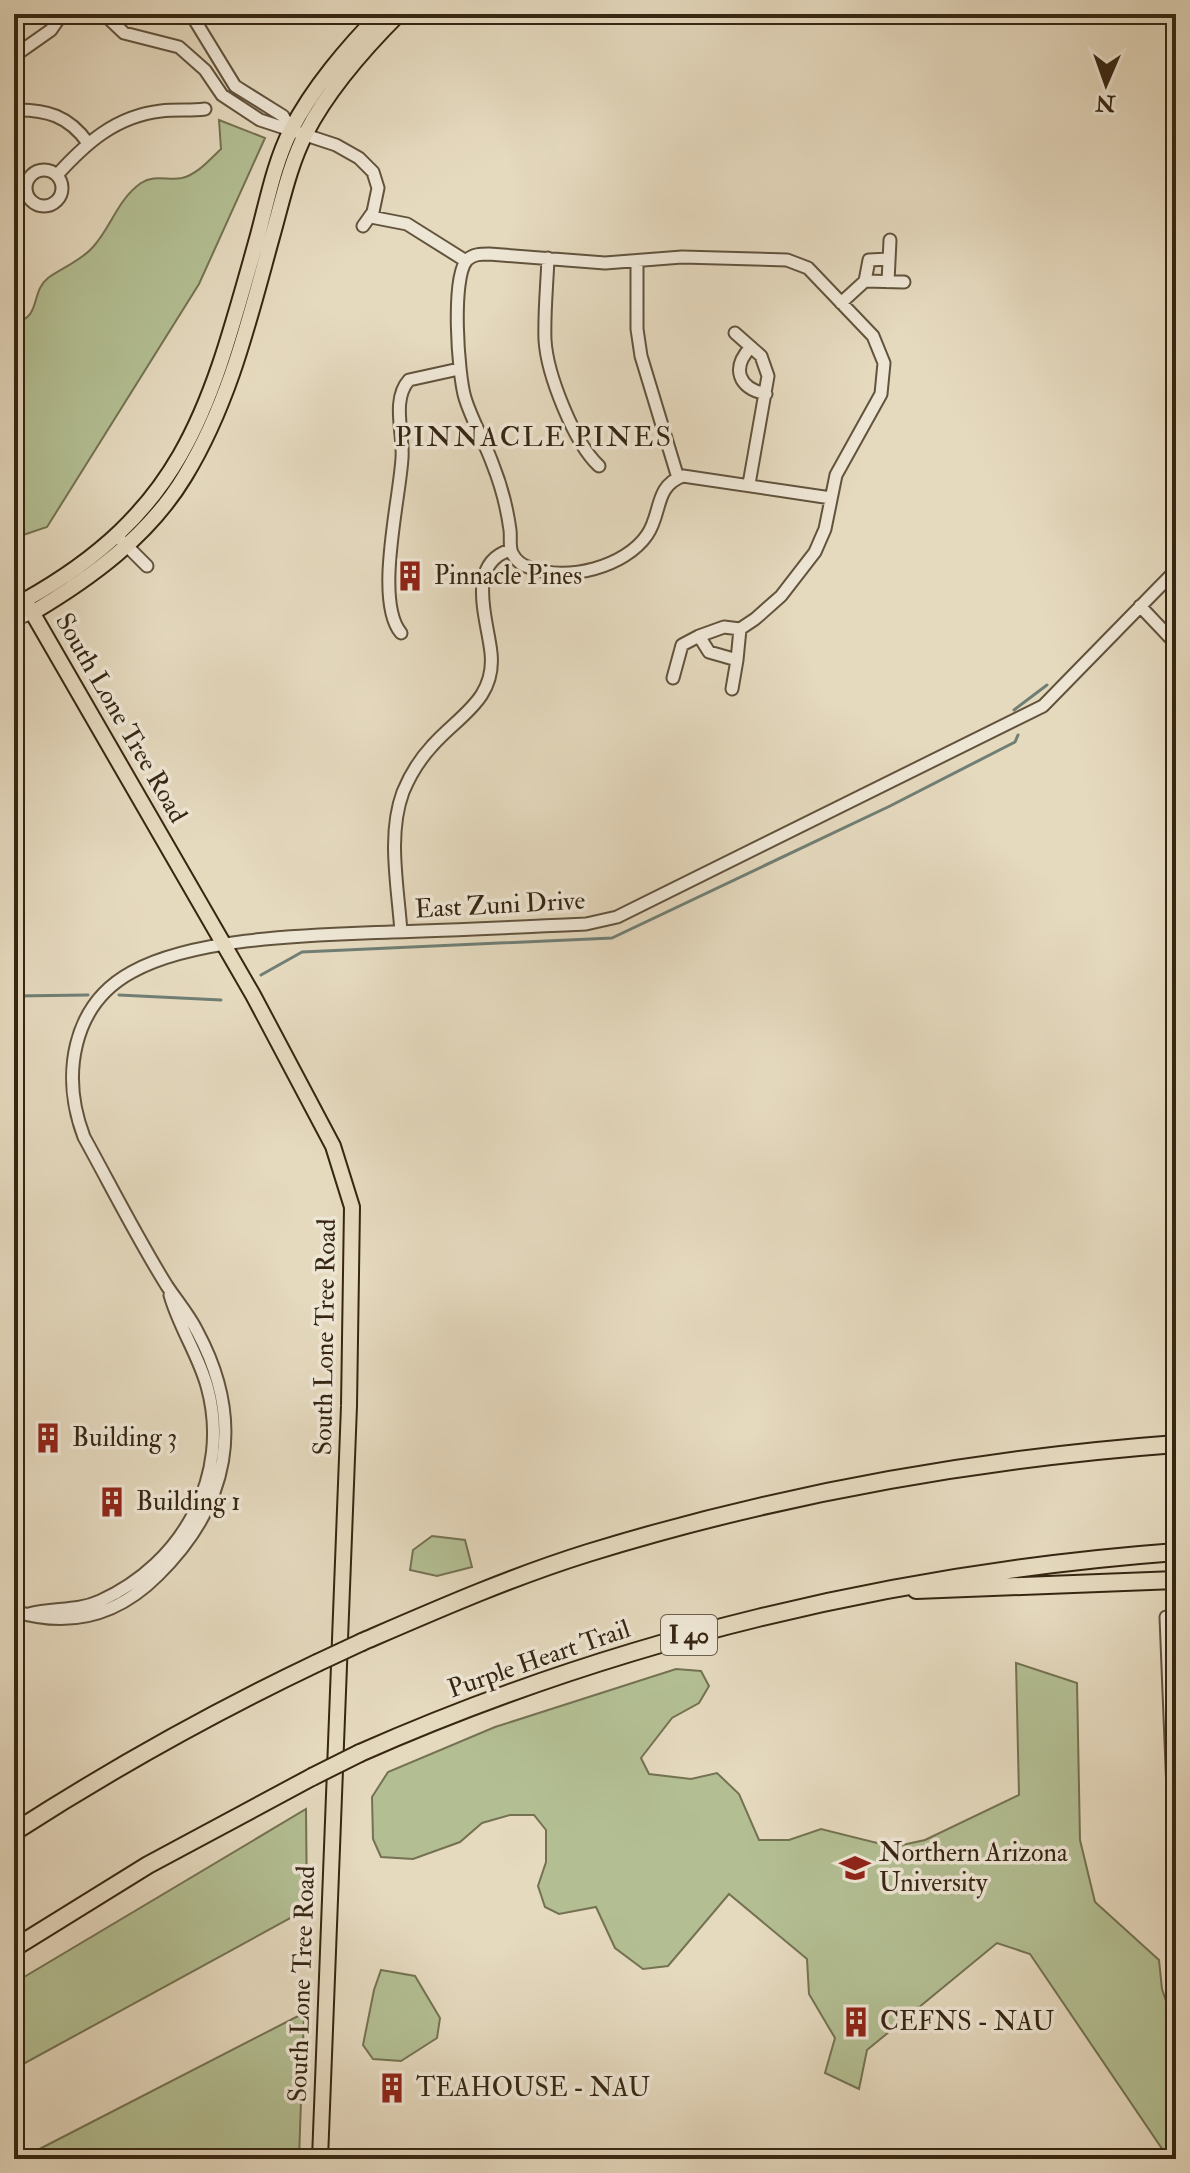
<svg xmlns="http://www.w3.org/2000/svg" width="1190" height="2173" font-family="'IM FELL Double Pica',serif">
<rect width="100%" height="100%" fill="#e5d9be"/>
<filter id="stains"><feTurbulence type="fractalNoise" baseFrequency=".0025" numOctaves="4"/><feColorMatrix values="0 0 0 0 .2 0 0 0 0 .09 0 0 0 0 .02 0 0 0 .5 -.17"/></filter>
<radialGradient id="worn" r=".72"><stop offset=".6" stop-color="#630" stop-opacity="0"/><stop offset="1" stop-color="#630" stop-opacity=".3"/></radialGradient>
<!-- green -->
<path fill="#b3bf93" stroke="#747252" stroke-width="2" d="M219,120L265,138L199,284L47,527L14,538V323C42,318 30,292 48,278C62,268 82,260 93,247C112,226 117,200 141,183C155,174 168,181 182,178C198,174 209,160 221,149Z
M432,1536L465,1540L472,1567L437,1576L410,1570L413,1550Z
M1016,1663L1077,1683L1080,1840L1095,1902L1159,1960L1162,1989L1176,2031V2159H1169L1030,1954L997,1943L867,2050L859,2089L825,2073L835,2038L809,1994L807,1959L729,1894L668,1966L643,1969L615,1948L596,1907L559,1914L545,1907L538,1886L546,1862V1830L534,1815H510L482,1823L460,1842L413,1859L381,1857L373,1839L372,1797L388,1772L495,1727L676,1669L701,1671L709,1686L699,1703L672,1718L641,1758L649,1774L691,1779L717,1773L739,1794L759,1840H789L821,1829L893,1847L925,1840L1019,1795Z
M306,1809L307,1909L14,2069V1983Z
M381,1970L415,1976L440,2018L437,2038L401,2061L373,2059L363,2045L374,1990Z
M304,2013L299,2159H20Z"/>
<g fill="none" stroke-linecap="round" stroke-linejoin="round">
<!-- stream -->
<path stroke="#707e74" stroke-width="3" d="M1014,710L1047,685
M261,975L302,952L612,938L890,806L1015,742L1018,735
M119,995L221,1000
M14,996L88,995"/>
<!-- minor casing -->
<g stroke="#62533d" stroke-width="15">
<path id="minor" d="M104,14L124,33L179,47L205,70L222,95L260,120L336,145L359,158L373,172L378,188L373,212L363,226
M191,14L235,86L283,116L291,130
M14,56L51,30L62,14
M14,110C46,109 69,116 88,143
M26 188a18 18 0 1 1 36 0a18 18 0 1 1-36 0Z
M57,175C86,143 116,116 161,111C176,109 190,111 205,109
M371,217L407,224L466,261
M548,258C547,285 544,313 545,340C547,374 574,443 599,466
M637,261V329L641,356L678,478
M865,281L869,260L889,259
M888,282L890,240
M841,303L865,281L904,282
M735,333L761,356L768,376L749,484
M751,347C731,368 738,388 766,394
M122,541L147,566
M14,605L25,600
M1140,606L1176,644
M14,620L32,613
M740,629L737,660L709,652L699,636L724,627L740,629L755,619L781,596L815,552L825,529L836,475L881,394L884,363L873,336L808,268L787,260L682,257L605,263L489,254C481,254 473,254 467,260C451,277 458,375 465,398C472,421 485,442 493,465C501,485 507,508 510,530C511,537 509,546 512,553C516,561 523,566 531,568C567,582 625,567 647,535C662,514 654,486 683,476L831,498
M401,633C374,601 400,498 402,458C404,434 391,400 409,380L459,369
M673,678L682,645L699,636
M732,689L737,660
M401,932C398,887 387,835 403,792C410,775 420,759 432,746C458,716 496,700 491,653C488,621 465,564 510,550
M14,1611C69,1628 116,1617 158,1575C229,1505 246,1422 197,1331C189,1315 177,1301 167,1286C137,1238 111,1186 84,1137C61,1077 71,1005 132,972C197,936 318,935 391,932C456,930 521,927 586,924L617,917L1043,706L1176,570
M29,1614C53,1607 76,1612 100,1601C183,1564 232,1475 207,1386C198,1354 179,1327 170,1295
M1166,1617L1176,1865
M1173,1957L1175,1864"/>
</g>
<!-- major casing -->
<g stroke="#362612" stroke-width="18">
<path id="major" d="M32,613C91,578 149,536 185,476C230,402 249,320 272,237C282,202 289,166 306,133C328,90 365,48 399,14
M320,2159L349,1406L352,1207L333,1146L253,995L25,600C184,511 209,410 255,246C266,208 273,165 291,130C312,89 348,46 380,14"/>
</g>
<!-- highway casing -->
<g stroke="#362612" stroke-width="20">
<path id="highway" d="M916,1590L1176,1580
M362,1642C436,1610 511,1577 588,1553C779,1494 976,1459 1176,1444
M360,1753C618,1639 895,1573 1176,1552
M14,1832C112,1769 212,1713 317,1663
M14,1948L148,1865L312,1777"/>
</g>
<!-- minor -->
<use href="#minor" stroke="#eee6d5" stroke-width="11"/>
<!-- major -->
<use href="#major" stroke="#e5d9be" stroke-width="14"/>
<!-- highway -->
<use href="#highway" stroke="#e5d9be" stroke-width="16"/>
<!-- highway-bridge casing -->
<g stroke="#362612" stroke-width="20" stroke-linecap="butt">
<path id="highway-bridge" d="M317,1663L362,1642
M312,1777L360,1753"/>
</g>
<!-- highway-bridge -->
<use href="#highway-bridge" stroke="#e5d9be" stroke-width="16"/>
</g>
<!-- icons -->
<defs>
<g id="building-bare" transform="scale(2.4)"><path d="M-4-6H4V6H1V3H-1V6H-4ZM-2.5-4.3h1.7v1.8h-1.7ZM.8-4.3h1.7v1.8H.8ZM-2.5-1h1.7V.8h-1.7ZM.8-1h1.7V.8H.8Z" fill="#8f2418" stroke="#eee6d5" stroke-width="2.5" paint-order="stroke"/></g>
<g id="university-bare" transform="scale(2.4)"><path d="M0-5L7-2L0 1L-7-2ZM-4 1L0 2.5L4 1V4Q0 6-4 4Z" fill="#8f2418" stroke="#eee6d5" stroke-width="2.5" paint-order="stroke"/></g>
</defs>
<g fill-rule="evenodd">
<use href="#building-bare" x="410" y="576"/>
<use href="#building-bare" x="48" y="1438"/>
<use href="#building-bare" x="112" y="1502"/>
<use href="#university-bare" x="855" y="1868"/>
<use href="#building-bare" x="856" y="2022"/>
<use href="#building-bare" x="392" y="2088"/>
</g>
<g text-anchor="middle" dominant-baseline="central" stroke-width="7" stroke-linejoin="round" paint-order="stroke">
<!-- shield labels -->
<rect fill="#eee6d5" stroke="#6d604c" stroke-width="2" x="661" y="1615" width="56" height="40" rx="6"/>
<g font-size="24" font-weight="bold" fill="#362612">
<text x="689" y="1635">I 40</text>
</g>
<!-- poi labels -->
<g font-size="26" fill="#362612" stroke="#eee6d5" text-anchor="start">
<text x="434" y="576">Pinnacle Pines</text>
<text x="72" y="1438">Building 3</text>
<text x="136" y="1502">Building 1</text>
<text x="879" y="1853">Northern Arizona<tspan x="879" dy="30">University</tspan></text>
<text x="880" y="2022">CEFNS - NAU</text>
<text x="416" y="2088">TEAHOUSE - NAU</text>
</g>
<!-- street labels -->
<g font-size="26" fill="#362612" stroke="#eee6d5">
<text transform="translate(121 718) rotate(60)">South Lone Tree Road</text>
<text transform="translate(500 905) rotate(-3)">East Zuni Drive</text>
<text transform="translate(325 1337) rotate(-89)">South Lone Tree Road</text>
<text transform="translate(539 1659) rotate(-19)">Purple Heart Trail</text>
<text transform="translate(302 1984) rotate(-88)">South Lone Tree Road</text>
</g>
<!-- neighbourhood labels -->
<g font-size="28" letter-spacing="2" fill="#362612" stroke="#eee6d5">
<text x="534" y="437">PINNACLE PINES</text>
</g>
</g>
<!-- margin -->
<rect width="1190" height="2173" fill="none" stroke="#e5d9be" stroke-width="48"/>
<rect x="16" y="16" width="1158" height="2141" fill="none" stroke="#362612" stroke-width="4"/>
<rect x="24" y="24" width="1142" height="2125" fill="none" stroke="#362612" stroke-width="2"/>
<!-- north arrow -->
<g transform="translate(1106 84) rotate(182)" stroke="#eee6d5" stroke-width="6" paint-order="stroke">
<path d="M0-6L14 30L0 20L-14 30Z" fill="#362612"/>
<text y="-12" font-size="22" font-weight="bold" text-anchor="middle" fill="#362612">N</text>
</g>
<rect width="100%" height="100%" filter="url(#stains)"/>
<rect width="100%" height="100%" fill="url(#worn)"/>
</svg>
